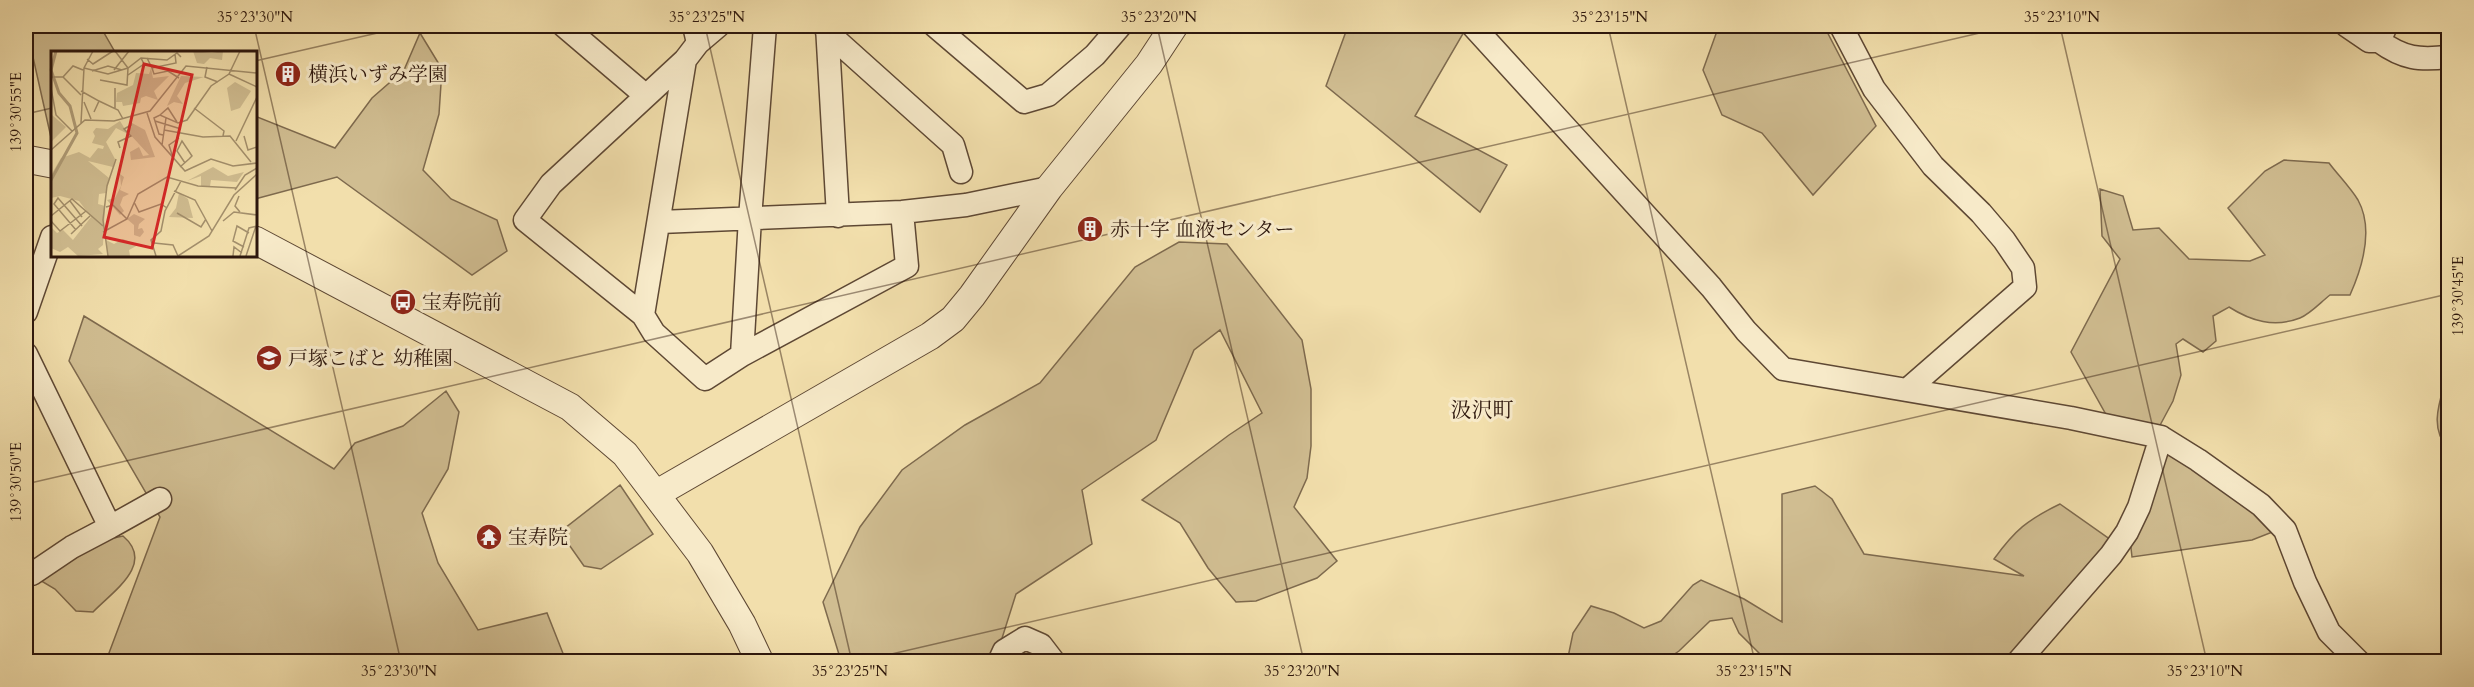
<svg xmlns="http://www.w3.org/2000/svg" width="2474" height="687" font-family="Cardo,'Noto Serif JP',serif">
<rect width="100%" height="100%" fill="#f2dfac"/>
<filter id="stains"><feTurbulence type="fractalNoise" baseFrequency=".00333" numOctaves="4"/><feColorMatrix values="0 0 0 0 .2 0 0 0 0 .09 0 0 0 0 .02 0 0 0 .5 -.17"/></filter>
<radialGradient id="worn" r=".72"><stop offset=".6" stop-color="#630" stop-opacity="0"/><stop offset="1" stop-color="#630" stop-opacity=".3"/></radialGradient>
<!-- green -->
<path fill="#d0bd91" stroke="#7e6a4e" stroke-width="1.5" d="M26,26H100L115,52H52V142Z
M1348,26H1366L1386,33L1394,26H1462L1464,32L1415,116L1507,165L1480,212L1326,86Z
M1729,26H1824L1876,126L1813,195L1762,133L1722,115L1703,70L1717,31Z
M420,33L442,69L439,114L423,170L451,199L497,220L507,251L472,275L337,177L255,199V116L335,148L372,98L404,70Z
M2284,160L2329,163C2338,175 2350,187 2358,200C2374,229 2362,268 2350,295H2330C2321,302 2310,314 2300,318C2274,328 2251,321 2229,307L2213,316L2216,341L2203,352L2183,339L2176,344L2181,375L2173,401L2158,429L2108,418L2071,352L2120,259L2102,236L2100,189L2123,196L2133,230L2159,228L2189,259L2250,261L2265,255L2228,208L2265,171Z
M1179,242L1227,244L1302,340L1311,389V446L1307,478L1294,507L1337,561L1317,578L1256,601L1236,602L1208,568L1180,523L1142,500L1229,435L1262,413L1220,330L1194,350L1156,440L1082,490L1092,544L1016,594L998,651L991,661H841L823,602L860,527L902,470L965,425L1040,383L1135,267Z
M84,316L334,469L355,443L403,426L446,391L459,412L448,469L422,513L438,563L478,630L547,613L566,661H106L160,517L69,361Z
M2448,371V448C2427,426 2442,397 2448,371Z
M2166,449L2201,468L2275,531L2252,540L2132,557L2130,539Z
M620,485L653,534L601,569L584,566L560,532Z
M1815,486L1832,499L1864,554L2024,576L1994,559C2015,530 2027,520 2060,504L2118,545L2018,661L1802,662L1791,654L1774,661H1767L1739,633L1732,618L1710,621L1679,651L1664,661L1608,662C1600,658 1578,661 1567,662L1573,633L1591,606L1614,613L1644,628L1661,621L1693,585L1701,580L1744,599L1782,622V494Z
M123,536C156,564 112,592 93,612L76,611L55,589L38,579L109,539Z"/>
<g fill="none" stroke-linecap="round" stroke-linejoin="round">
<!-- minor casing -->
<g stroke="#5e4834" stroke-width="25">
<path id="minor" d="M564,26L645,95
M694,26L698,43L685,60L643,315L654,333L705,379L742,355L907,266L902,212
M827,26L838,216
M935,26L1024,102L1048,95L1095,55L1120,26
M1473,26L1711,287L1746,331L1783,369L2071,418L2161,437L2198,460L2261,505L2285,530L2305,582L2329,632L2359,662
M1841,26L1874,89L1933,166L1981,213L2004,240L2023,268L2025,287L1907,390
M2347,26L2369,41H2379L2386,26
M827,32L953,145L961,172
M2379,41C2404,59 2419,60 2448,57
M698,43L718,26
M660,222L902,212L966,205L1049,188
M26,312L52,237
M643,315L525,220L551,184L685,60
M26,354L110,527L72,547L32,574
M742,355L750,218L765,26
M110,527L160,499
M999,662L1004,651L1025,638L1041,645L1054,662
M2018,662L2111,555L2127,532L2139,507L2161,437"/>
</g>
<!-- tertiary casing -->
<g stroke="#5e4834" stroke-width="29">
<path id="tertiary" d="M26,159L52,164
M255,240L570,407L625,454L700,553L742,624L760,662
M656,494L930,336L953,319L972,296L1049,188L1149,64L1174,26"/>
</g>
<!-- minor -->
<use href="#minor" stroke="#f7eac9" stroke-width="22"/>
<!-- tertiary -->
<use href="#tertiary" stroke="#f7eac9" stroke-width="27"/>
</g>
<!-- ticks -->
<path fill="none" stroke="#2c160c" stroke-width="1.5" stroke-opacity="0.45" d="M254,26L401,662M705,26L852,662M1157,26L1304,662M1608,26L1755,662M2060,26L2207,662M255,61L408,26M26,114L52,108M26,484L2010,26M857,662L2448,294"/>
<!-- icons -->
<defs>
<g id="building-disc" transform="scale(1.35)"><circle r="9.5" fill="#8f2418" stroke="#f7eac9"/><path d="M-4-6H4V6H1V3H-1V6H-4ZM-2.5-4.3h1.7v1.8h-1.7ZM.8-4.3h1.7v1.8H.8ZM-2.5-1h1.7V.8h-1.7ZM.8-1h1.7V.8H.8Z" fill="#fff"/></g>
<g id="bus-disc" transform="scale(1.35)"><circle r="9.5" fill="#8f2418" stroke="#f7eac9"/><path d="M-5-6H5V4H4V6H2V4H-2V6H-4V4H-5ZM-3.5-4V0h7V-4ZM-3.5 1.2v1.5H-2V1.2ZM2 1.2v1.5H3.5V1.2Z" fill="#fff"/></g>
<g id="school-disc" transform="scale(1.35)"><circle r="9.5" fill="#8f2418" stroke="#f7eac9"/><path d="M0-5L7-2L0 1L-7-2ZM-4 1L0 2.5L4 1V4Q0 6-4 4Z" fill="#fff"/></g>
<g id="temple-disc" transform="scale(1.35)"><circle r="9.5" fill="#8f2418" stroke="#f7eac9"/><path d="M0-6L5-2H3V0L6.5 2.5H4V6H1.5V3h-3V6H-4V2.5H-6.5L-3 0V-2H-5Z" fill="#fff"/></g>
</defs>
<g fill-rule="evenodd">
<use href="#building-disc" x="288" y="74"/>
<use href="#building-disc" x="1090" y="229"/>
<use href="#bus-disc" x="403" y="302"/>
<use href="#school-disc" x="269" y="358"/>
<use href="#temple-disc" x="489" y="537"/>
</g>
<g text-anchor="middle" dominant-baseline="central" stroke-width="6" stroke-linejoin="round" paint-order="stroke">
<!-- poi labels -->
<g font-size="20" fill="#2c160c" stroke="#f7eac9" text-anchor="start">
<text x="308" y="74">横浜いずみ学園</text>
<text x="1110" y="229">赤十字 血液センター</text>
<text x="422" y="302">宝寿院前</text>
<text x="288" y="358">戸塚こばと 幼稚園</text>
<text x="508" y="537">宝寿院</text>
</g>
<!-- neighbourhood labels -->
<g font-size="21" fill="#2c160c" stroke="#f7eac9">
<text x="1482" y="410">汲沢町</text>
</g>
</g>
<!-- overview -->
<g transform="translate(51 51)">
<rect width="206" height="206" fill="#f2dfac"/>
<path d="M142,0L161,2L172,0L171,9L159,7L153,13L146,12ZM100,17L102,27L118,25L103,40L107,49L95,45L90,47L89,52L72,55L71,51H65L66,42L82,34L85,22L98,23ZM130,25L153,26L134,32L126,45L132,53L123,51L116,55ZM184,31L200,40L189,57L180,60L176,37ZM1,64L15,76L0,91V65ZM69,70L77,83L65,77L55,91L64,108L62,116L37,110L58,127L55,142L48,143L47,153L54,155L52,194L47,198L52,203L27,205L17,196L9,201L0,197V176L6,182L12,179L22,189L40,166L28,150L9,145L0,147V124L10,107L28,101L39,107L47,97L52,98L53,95L41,92L44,85L42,81L45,77L57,78ZM81,72L94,79L104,106L80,109L79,101L88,96L92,105L98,104L76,80ZM162,116L177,125L193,121L186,131L160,129L159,135H150V125L136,130ZM69,123L73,126L69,139L78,143L72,146L69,154L73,160L69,164L56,149L64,147L70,135ZM128,142L137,148L142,167L118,166L125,157ZM83,163L94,168L88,173L87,178L91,177L93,181L89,186L83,184V174L76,168ZM72,188L87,194L78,199L79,205H57L55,189L63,193Z" fill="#d0bd91"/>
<path fill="none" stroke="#af9b76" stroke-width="3" d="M0,129L26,82L19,55L8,42L0,19L5,0"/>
<path fill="none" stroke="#a38f6c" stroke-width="1.5" d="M96,7L101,17L125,12L124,3M36,8L42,13L62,0M156,16L154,26L167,31M33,17L57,23L77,17L90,7L116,9L126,2L130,6M101,17L103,23L117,20L128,27M63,19L78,0M41,20L57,15L71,19M178,23L206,36M77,24L93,13L90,7M0,26H12L30,44M12,26L22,15L32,19M49,29L76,34L77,17L64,0M0,37L5,64L21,80M30,40L48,50L43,61M48,50L67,59L72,68M33,51L40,68M143,57L173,80L172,85M64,58V37M96,62L104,86L134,120L160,108L182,115L206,112M109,64L117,57L126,71M104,70L130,78M30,72L33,17L42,0M113,79L152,86L179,85L200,111M112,84L108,83L103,67L109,64L127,72L136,69L160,35L178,23L189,0M193,85L197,99L206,96M185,90L206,46M111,94L115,67M69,97L67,91L80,85L73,78L80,74V67M0,99L34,69L63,70L99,60L135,15L206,22M122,107L118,94L128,87M129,116L138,108L141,105L131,90L126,100L134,112M184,139L194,124L206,117M123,140L144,149L161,180M188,145L184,155L189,161M19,150L31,166M83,151L88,161L110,153L116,157M55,156L62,154L76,168M126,162L150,176L155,168M0,165L21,148L52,175M0,170L9,180L35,160M172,170L183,161L206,164M25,179L3,153L7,147L31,175M52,181L76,168L87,143L116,126L147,135L185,137M20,183L39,165M103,192L122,194L127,205M193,196L182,190L186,175L198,182M57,205L52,169L56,135L65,108M105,205L100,189L110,180L114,160L130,130M127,205L158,185L183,144L206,123M182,205L183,196L191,202M189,205L198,177L206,175M195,205L205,175"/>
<path fill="#d62828" fill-opacity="0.15" stroke="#d62828" stroke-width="3" d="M93,13L141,24L101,197L53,186Z"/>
<rect width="206" height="206" fill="none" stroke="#2c160c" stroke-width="3"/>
</g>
<!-- margin -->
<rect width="2474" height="687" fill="none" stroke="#f2dfac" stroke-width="66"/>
<rect x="33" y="33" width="2408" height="621" fill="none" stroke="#2c160c" stroke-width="2"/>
<g font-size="15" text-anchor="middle" fill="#2c160c">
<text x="255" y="22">35°23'30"N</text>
<text x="707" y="22">35°23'25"N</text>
<text x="1159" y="22">35°23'20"N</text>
<text x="1610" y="22">35°23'15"N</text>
<text x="2062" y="22">35°23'10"N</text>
<text transform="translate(16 112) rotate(-90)" y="5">139°30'55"E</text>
<text transform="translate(2458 296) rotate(-90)" y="5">139°30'45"E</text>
<text transform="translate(16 482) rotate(-90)" y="5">139°30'50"E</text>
<text x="399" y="676">35°23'30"N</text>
<text x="850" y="676">35°23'25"N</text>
<text x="1302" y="676">35°23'20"N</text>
<text x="1754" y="676">35°23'15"N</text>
<text x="2205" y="676">35°23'10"N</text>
</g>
<rect width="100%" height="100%" filter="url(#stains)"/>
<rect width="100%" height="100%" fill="url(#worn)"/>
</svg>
